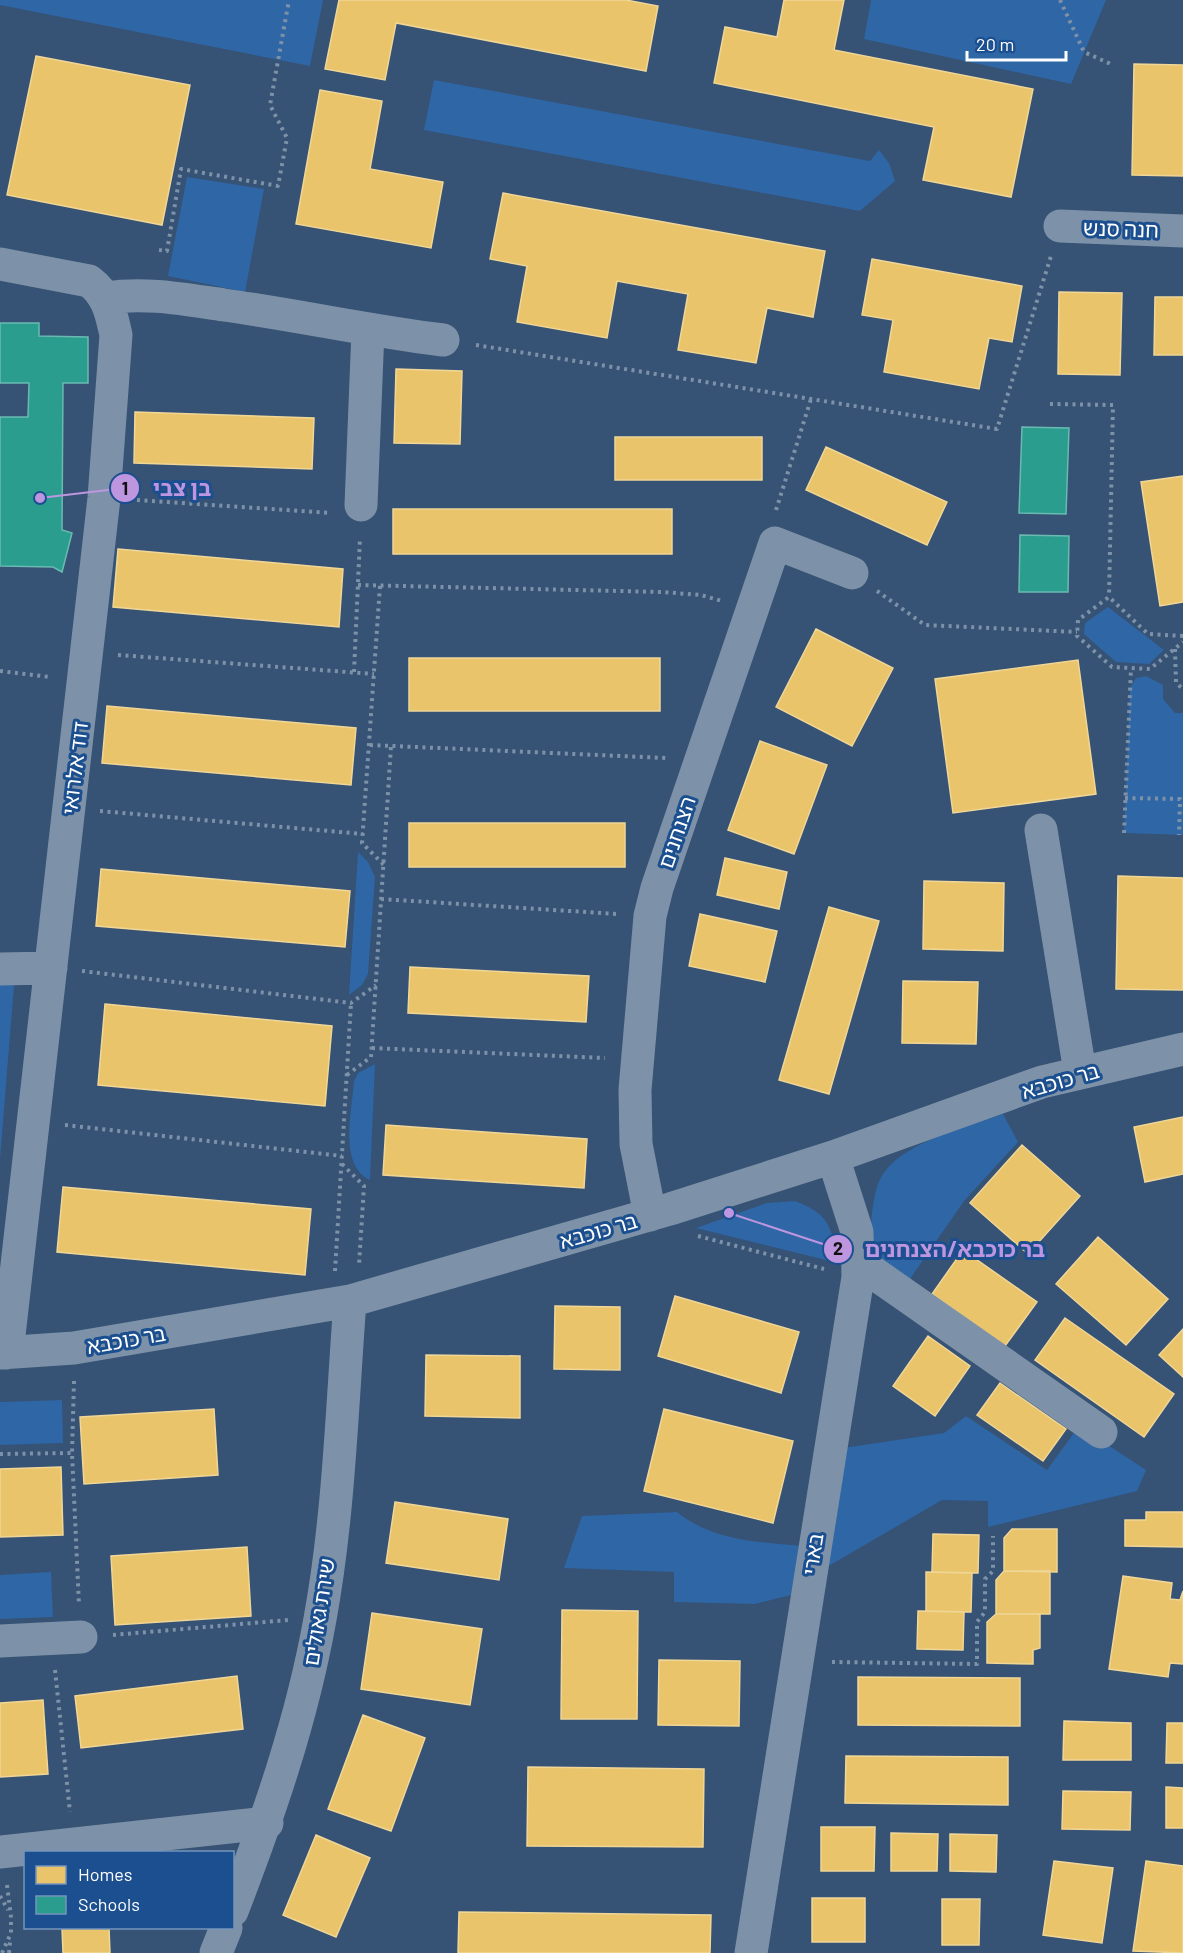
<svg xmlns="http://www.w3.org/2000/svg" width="1183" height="1953" font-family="Barlow,'Noto Sans Hebrew',sans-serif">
<rect width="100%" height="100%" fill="#365274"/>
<!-- green -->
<path fill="#2f66a5" d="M0,0H323L310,66L0,5Z
M871,0H1106L1071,84L864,39Z
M434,80L870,161L879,150L889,163L895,181L860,211L424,130Z
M187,177L264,189L245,292L168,276Z
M1108,607L1164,650L1149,664L1116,662L1084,634L1085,623Z
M1146,676L1163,685V699L1175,713H1183V835L1124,833L1130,688L1136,678Z
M358,852L368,862L375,877L368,974L362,985L349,995Z
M0,984L14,985L0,1160Z
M375,1064L370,1180C338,1166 352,1110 354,1081L358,1073Z
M1003,1114L1018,1142L964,1201L910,1279L869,1252C871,1231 871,1191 883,1174C904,1142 969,1126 1003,1114Z
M795,1201C832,1215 831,1229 838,1263L696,1228L767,1203Z
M62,1400L63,1443L0,1445V1402Z
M966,1416L1047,1470L1079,1426L1146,1470L1137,1491L988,1527V1501L942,1500L820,1571L843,1448L944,1433Z
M677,1512C713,1541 758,1542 802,1546L795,1594L755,1604L674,1602V1572L564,1568L582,1516Z
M51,1572L53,1617L0,1619V1575Z"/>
<!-- homes -->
<path fill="#e9c46a" stroke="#f0d697" stroke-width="1.5" d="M339,0H626L658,6L646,71L396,23L385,80L325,69Z
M784,0H844L834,50L1033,89L1011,197L923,180L934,127L714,83L725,27L777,37Z
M36,56L190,85L162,225L7,195Z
M1134,64L1183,65V176L1132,175Z
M320,90L382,101L370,169L443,182L431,248L296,224Z
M503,193L825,251L813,317L767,308L756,363L678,350L688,294L617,281L607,338L517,322L527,266L490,259Z
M872,259L1022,286L1012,342L989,338L979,389L884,372L893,320L862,315Z
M1059,292L1122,293L1120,375L1058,374Z
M1155,297H1183V355H1154Z
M396,369L462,371L460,444L394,443Z
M135,412L314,418L312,469L134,463Z
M615,437H762V480H615Z
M826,447L947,502L927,545L806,490Z
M1183,476V602L1160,606L1141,482Z
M393,509H672V554H393Z
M118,549L343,569L339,627L113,607Z
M816,629L893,668L852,746L776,707Z
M409,658H660V711H409Z
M1078,660L1096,794L953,813L935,679Z
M107,706L356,728L351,785L102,763Z
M760,741L827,765L794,854L728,830Z
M409,823H625V867H409Z
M725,858L787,872L779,909L717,895Z
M101,869L350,891L345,947L96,926Z
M1118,876L1183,878V990L1116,989Z
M924,881L1004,883L1003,951L923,949Z
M829,907L879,921L829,1094L779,1080Z
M700,914L777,931L765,982L689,966Z
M410,967L589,976L586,1022L408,1013Z
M903,981L978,982L976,1044L902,1043Z
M105,1004L332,1026L325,1106L98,1085Z
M1183,1117V1174L1145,1182L1134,1127Z
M386,1125L587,1139L584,1188L383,1175Z
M1022,1145L1080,1196L1028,1254L970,1203Z
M63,1187L311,1209L305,1275L57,1252Z
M1098,1237L1168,1299L1126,1345L1056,1284Z
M963,1250L1037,1302L1005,1346L932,1294Z
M675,1296L799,1332L781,1393L658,1356Z
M555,1306L620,1307V1370L554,1369Z
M1065,1318L1174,1394L1144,1437L1035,1360Z
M1183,1329V1377L1159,1355Z
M928,1336L970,1366L935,1416L893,1386Z
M426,1355L520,1356V1418L425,1416Z
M1000,1383L1066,1429L1043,1461L977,1415Z
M214,1409L218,1475L84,1484L80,1417Z
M664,1409L793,1441L773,1523L644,1491Z
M61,1467L63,1535L0,1537V1469Z
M395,1502L508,1519L499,1580L386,1563Z
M1146,1512H1183V1547L1125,1546V1520H1146Z
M1012,1529H1057V1572L1004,1571V1538Z
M933,1534L979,1535L978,1573L932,1572Z
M247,1547L251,1616L115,1625L111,1556Z
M1004,1571H1050V1614H996V1580Z
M926,1572L972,1573L971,1612L926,1611Z
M1123,1576L1172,1583L1170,1599L1180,1600L1183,1591V1664L1170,1663L1168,1677L1109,1669Z
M562,1610L638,1611L637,1719H561Z
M918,1611L964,1612L963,1650L917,1649Z
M372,1613L482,1629L470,1705L361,1689Z
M996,1614H1040V1648L1033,1650V1664L987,1663V1622Z
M659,1660L740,1661L739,1726L658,1725Z
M237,1676L243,1729L81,1748L75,1696Z
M858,1677L1020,1678V1726L858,1725Z
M43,1700L48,1774L0,1777V1703Z
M363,1715L425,1738L391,1831L328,1809Z
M1064,1721L1131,1723V1760H1063Z
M1167,1723H1183V1763H1166Z
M846,1756L1008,1757V1805L845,1803Z
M528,1767L704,1769L703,1847L527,1846Z
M1166,1787L1183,1788V1828H1166Z
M1063,1791L1131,1792L1130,1830L1062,1829Z
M821,1827H875L874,1871H821Z
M891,1833L938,1834L937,1871H891Z
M950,1834L997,1835L996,1872L950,1871Z
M316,1835L370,1858L336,1937L283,1915Z
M1054,1861L1113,1868L1102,1943L1043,1935Z
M1146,1861L1183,1866V1953L1133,1951Z
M812,1898H865V1942H812Z
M942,1899H980L979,1945H942Z
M459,1912L711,1915L710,1953H458Z
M62,1928H109L110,1953H63Z"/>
<!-- schools -->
<path fill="#2a9d8f" stroke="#6abab1" stroke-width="1.5" d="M0,323H39V336L88,337V383H63L62,530L72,533L62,572L53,567L0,566V417H28L29,383H0Z
M1022,427L1069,428L1066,514L1019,513Z
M1020,535L1069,536L1068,592H1019Z"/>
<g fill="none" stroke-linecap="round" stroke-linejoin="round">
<!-- path -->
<path stroke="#7d92a8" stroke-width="4" stroke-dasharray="3 4.5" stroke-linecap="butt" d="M1060,0L1084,52L1113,65
M159,250L167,251L181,169L278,186L287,138L270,105L289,0
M476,345L997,429L1051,256
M1050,404L1113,405L1109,597
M137,500L330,513
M776,510L811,399
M358,585L662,592L701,595L722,601
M380,586L362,843L384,865
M877,591L925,625L1077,632
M1183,636L1148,634L1109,597L1078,620L1077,636L1112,667L1150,669L1183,642
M1175,649L1176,683L1183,689
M118,655L374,674
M0,671L50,677
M354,672L360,538
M370,745L666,758
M1125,798L1180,799L1179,835
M100,811L363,834
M1124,833L1131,668
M381,899L617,914
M82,971L351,1003L376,985
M372,1048L605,1058
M347,1075L371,1057L391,746
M65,1125L342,1156
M342,1164L364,1186L359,1265
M698,1236L824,1269
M335,1271L351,1003
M74,1381L72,1453L79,1605
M0,1454L72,1453
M113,1635L288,1620
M832,1662L977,1664V1622L985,1612V1579L993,1571V1536
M55,1670L70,1812
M7,1885L11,1917
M0,1896L8,1910
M2,1953L11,1933V1917
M9,1953L10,1942"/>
<!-- minor -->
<path stroke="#7d92a8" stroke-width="33" d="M1060,226L1183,231
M0,264L89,281C108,295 111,313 116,335L104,498L7,1353
M105,298C147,292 182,299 224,305C297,315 369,331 443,340
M361,505L368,330
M1041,830L1080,1072
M0,969L51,968
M650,1215L636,1144L635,1090L650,916L657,888L775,543L852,573
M858,1262L1101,1432
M0,1353L74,1348L350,1301L670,1209L833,1157L1042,1082L1183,1049
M0,1641L81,1637
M0,1852L267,1823
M232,1911C269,1815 302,1720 320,1619C339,1515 342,1407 350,1301
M216,1953L226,1928
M751,1953L858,1277L857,1232L833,1157"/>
</g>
<g text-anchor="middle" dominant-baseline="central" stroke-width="6" stroke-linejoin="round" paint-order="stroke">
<!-- street labels -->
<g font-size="21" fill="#fff" stroke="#1b4f8f">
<text transform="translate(1121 228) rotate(2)">חנה סנש</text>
<text transform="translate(74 768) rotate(-83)">דוד אלרואי</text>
<text transform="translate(676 832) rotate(-71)">הצנחנים</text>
<text transform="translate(1060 1080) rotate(-16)">בר כוכבא</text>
<text transform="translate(598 1230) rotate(-16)">בר כוכבא</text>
<text transform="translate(126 1339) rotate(-10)">בר כוכבא</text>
<text transform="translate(812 1554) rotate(-81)">בארי</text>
<text transform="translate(318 1612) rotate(-81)">שירת גאולים</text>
</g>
</g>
<!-- callouts -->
<path fill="none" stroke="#bd96df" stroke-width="2" d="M40 498L125 488M729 1213L838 1249"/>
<g fill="#bd96df" stroke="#1b4f8f" stroke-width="2">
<circle cx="40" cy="498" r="6"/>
<circle cx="729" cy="1213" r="6"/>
<circle cx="125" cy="488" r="15"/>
<circle cx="838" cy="1249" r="15"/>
</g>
<g font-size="18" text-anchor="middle" font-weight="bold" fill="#111">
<text x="125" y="495">1</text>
<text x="838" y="1255">2</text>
</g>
<g font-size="22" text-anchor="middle" font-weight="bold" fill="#bd96df" stroke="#1b4f8f" stroke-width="6" stroke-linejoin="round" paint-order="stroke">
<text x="182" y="496">בן צבי</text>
<text x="955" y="1257">בר כוכבא/הצנחנים</text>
</g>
<!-- legend -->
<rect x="24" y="1851" width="210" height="78" fill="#1b4f8f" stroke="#7695bc" stroke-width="1.5"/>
<rect x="36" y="1866" width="30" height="18" fill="#e9c46a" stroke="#7695bc" stroke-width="1.5"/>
<text x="78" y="1881" font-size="18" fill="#ffffff">Homes</text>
<rect x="36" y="1896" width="30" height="18" fill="#2a9d8f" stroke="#7695bc" stroke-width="1.5"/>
<text x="78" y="1911" font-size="18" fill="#ffffff">Schools</text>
<!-- scale -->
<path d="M967 51v9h99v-9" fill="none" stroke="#ffffff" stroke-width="3"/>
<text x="976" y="51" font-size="18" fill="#ffffff" stroke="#1b4f8f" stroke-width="4.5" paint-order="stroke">20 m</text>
</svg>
